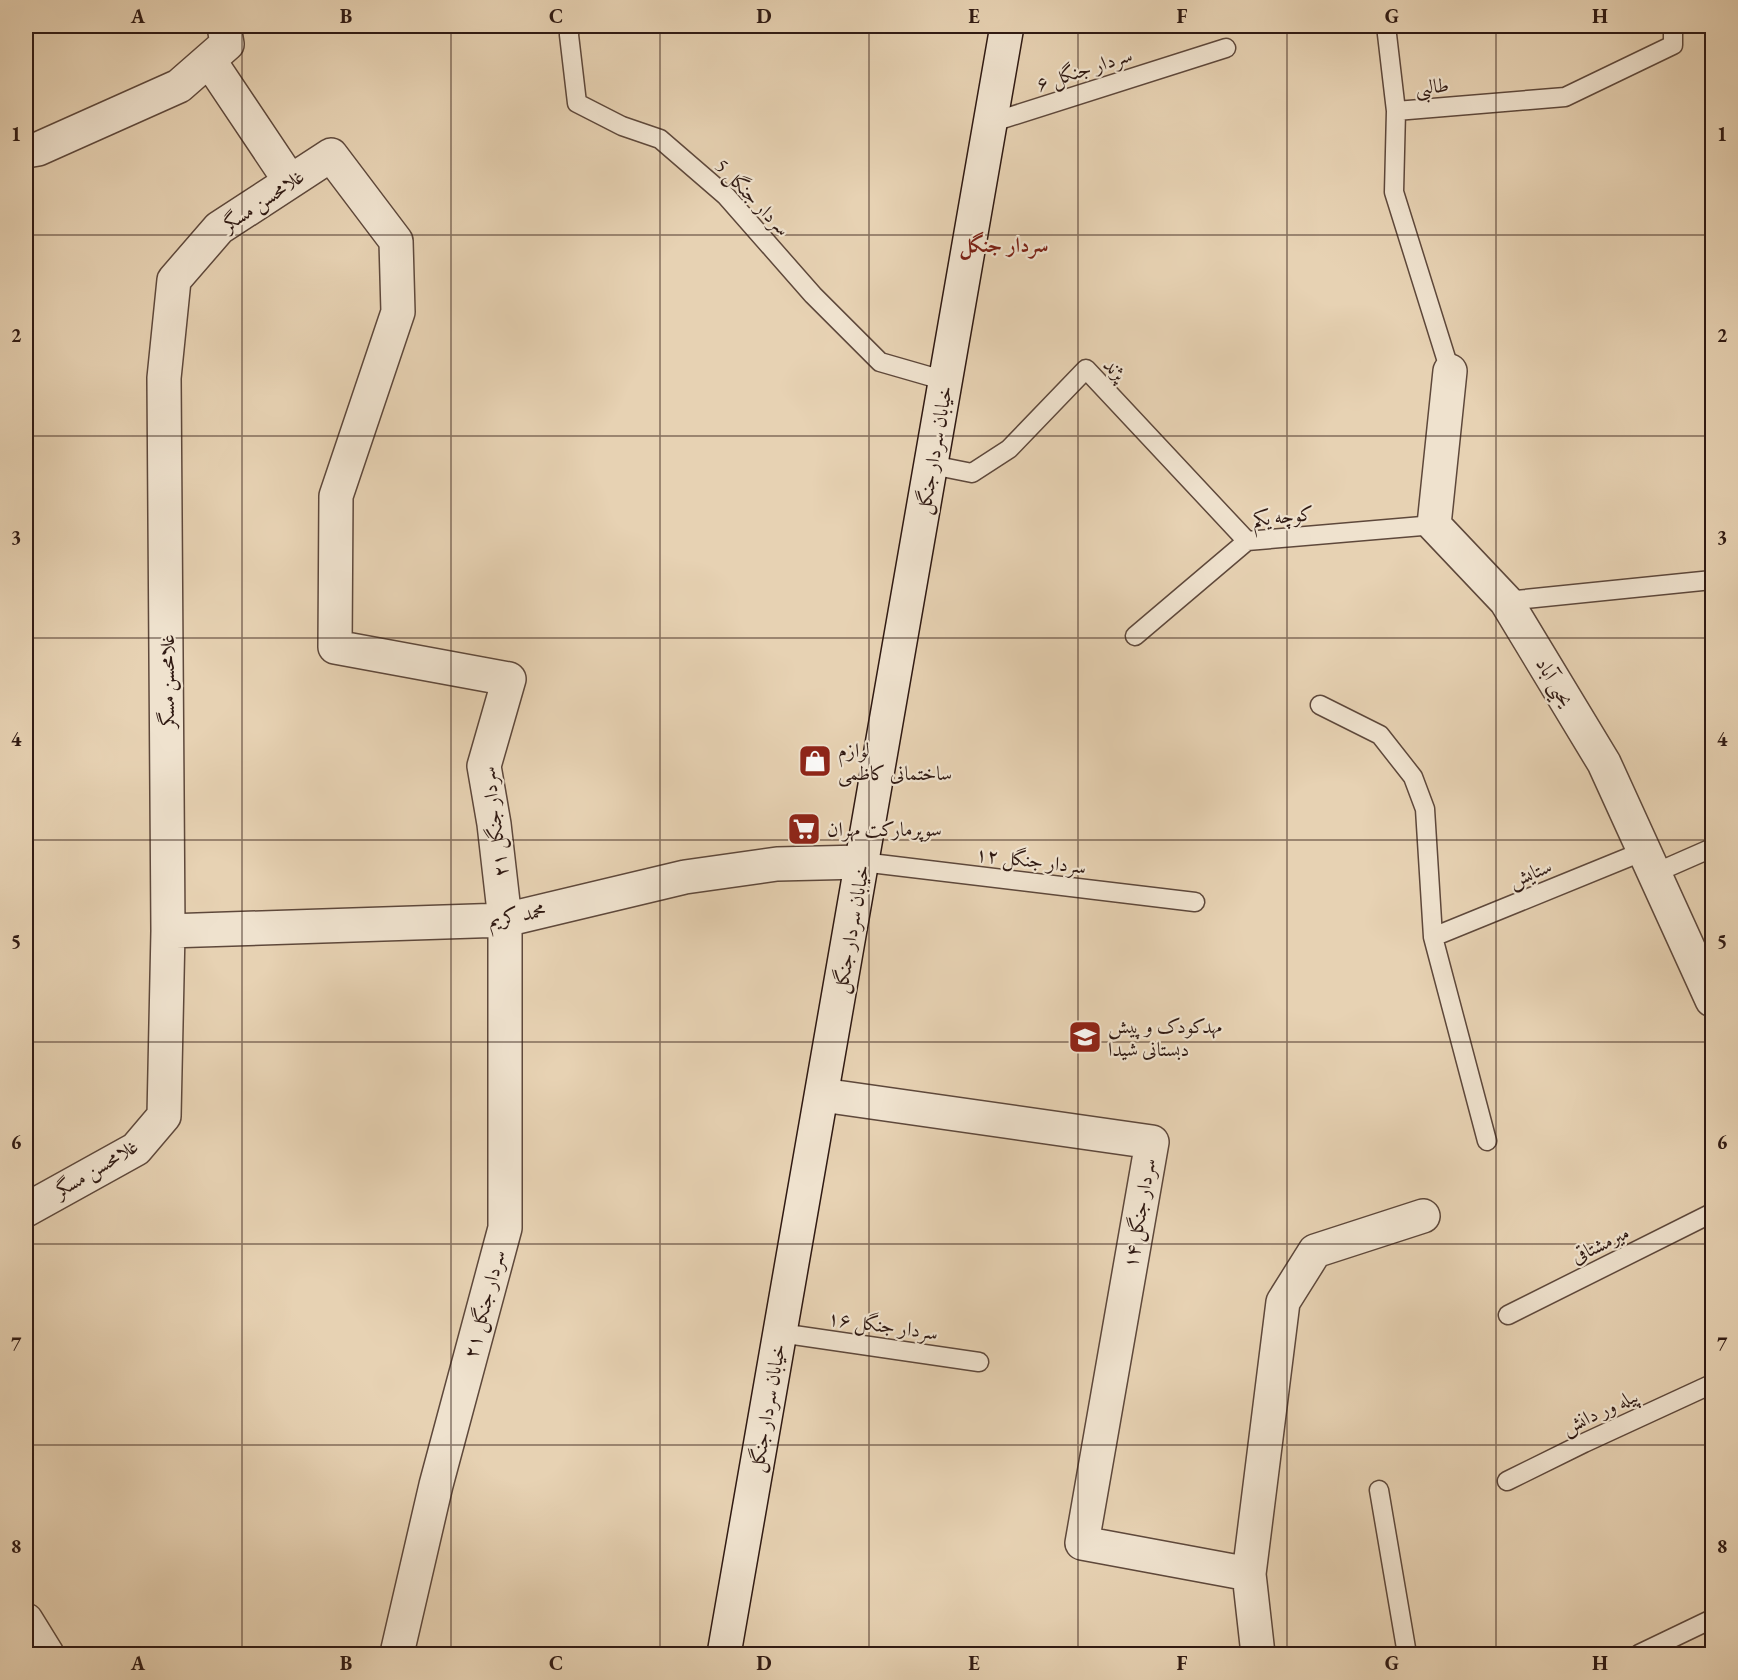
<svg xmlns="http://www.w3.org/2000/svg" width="1738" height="1680" font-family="'EB Garamond',Amiri,serif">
<rect width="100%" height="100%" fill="#e7d2b3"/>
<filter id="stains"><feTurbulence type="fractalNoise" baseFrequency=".00333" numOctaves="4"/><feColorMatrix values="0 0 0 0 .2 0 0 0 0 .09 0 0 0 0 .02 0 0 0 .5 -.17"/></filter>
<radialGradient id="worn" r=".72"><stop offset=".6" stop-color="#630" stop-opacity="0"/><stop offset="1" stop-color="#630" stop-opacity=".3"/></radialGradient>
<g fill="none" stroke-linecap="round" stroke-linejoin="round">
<!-- service casing -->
<g stroke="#5e483b" stroke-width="21">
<path id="service" d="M570,26L569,35L577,103L622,126L660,139L726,196L813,295L880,362L946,381
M1386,26L1396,111
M990,123L1226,48
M1450,371L1394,192L1396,111L1565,97L1673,45V26
M932,465L972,473L1009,449L1086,369L1247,541
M1506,601L1712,580
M1135,636L1247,541L1434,525
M1320,705L1380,735L1413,777L1425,809L1433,937L1487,1141
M862,862L1195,902
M1655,873L1712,848
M1433,937L1644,851
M1508,1315L1712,1213
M780,1333L979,1362
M1507,1481L1584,1443L1712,1384
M1379,1490L1407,1654
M1639,1654L1712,1619"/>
</g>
<!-- minor casing -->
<g stroke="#5e483b" stroke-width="36">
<path id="minor" d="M209,60L290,181
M26,151L38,149L179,86L227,44L224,26
M1450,371L1434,525L1506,601L1604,763L1712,1000
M168,931L505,920L685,877L777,864L862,862
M822,1095L1152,1142L1082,1543L1249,1574
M26,1210L136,1149L164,1116L168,931L164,378L174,280L219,228L331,155L396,241L398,312L336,496L335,647L509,679L484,766L494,824L505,920V1228L436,1485L398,1649L400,1654
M26,1620L47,1654
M1258,1654L1249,1574L1283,1302L1315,1251L1423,1216"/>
</g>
<!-- secondary casing -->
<g stroke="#301a13" stroke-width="36">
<path id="secondary" d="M724,1654L1007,26"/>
</g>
<!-- service -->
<use href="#service" stroke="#efe2ce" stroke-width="18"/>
<!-- minor -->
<use href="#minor" stroke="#efe2ce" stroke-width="33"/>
<!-- secondary -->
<use href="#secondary" stroke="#efe2ce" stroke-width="33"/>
</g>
<!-- grid -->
<path fill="none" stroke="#301a13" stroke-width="1.5" stroke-opacity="0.55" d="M242,26V1654M451,26V1654M660,26V1654M869,26V1654M1078,26V1654M1287,26V1654M1496,26V1654M26,235H1712M26,436H1712M26,638H1712M26,840H1712M26,1042H1712M26,1244H1712M26,1445H1712"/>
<!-- icons -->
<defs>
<g id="shop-square" transform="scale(1.725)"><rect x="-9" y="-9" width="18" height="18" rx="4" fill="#8f2418" stroke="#efe2ce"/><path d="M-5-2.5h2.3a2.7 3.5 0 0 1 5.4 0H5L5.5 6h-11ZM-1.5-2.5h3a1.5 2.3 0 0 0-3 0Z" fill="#fff"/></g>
<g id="supermarket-square" transform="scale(1.725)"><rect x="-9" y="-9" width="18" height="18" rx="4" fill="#8f2418" stroke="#efe2ce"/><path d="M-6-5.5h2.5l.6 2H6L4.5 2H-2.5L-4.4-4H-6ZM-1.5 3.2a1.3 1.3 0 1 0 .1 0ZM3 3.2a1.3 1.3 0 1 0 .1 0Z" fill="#fff"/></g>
<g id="school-square" transform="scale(1.725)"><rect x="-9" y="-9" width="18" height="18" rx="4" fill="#8f2418" stroke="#efe2ce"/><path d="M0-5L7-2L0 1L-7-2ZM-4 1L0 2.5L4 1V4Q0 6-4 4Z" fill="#fff"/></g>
</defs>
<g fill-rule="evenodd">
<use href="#shop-square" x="815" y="761"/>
<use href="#supermarket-square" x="804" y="829"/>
<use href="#school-square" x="1085" y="1037"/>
</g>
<g text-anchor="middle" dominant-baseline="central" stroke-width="4.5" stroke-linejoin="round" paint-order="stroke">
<!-- street labels -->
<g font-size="20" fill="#301a13" stroke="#efe2ce">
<text transform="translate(1084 69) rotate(-18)">سردار جنگل ۶</text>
<text transform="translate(1432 86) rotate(-5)">طالبی</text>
<text transform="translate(753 197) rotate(46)">سردار جنگل 5</text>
<text transform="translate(263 200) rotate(-34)">غلامحسن مسگر</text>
<text transform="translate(1115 369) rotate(45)">پژند</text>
<text transform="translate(934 450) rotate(-80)">خیابان سردار جنگل</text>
<text transform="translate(1283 516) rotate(-6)">کوچه یکم</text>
<text transform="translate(167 681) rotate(-90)">غلامحسن مسگر</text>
<text transform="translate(1555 682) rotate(59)">یحیی آباد</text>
<text transform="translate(494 822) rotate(-97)">سردار جنگل ۲۱</text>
<text transform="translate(1031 860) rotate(7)">سردار جنگل ۱۲</text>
<text transform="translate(1530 873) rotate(-22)">ستایش</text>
<text transform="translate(517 915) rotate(-10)">محمد کریم</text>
<text transform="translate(851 929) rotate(-80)">خیابان سردار جنگل</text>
<text transform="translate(96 1168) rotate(-31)">غلامحسن مسگر</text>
<text transform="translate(1139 1213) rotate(-80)">سردار جنگل ۱۴</text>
<text transform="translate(1600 1244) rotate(-26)">میرمشتاقی</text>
<text transform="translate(484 1304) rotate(-75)">سردار جنگل ۲۱</text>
<text transform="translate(883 1325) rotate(8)">سردار جنگل ۱۶</text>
<text transform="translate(767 1408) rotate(-80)">خیابان سردار جنگل</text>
<text transform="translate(1600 1411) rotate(-25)">پیله ور دانش</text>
</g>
<!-- poi labels -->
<g font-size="20" fill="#301a13" stroke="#efe2ce" text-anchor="start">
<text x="838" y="750">لوازم<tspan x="838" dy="23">ساختمانی کاظمی</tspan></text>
<text x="827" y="829">سوپرمارکت مهران</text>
<text x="1108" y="1026">مهدکودک و پیش<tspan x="1108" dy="23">دبستانی شیدا</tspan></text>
</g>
<!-- neighbourhood labels -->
<g font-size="21" font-weight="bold" fill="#7a1f14" stroke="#efe2ce">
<text x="1004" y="244">سردار جنگل</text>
</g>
</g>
<!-- margin -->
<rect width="1738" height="1680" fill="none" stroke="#e7d2b3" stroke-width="66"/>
<rect x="33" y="33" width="1672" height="1614" fill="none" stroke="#301a13" stroke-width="2"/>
<g font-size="20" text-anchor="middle" font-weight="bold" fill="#301a13">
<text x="138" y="23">A</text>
<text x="346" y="23">B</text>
<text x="556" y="23">C</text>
<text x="764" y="23">D</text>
<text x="974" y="23">E</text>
<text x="1182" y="23">F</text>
<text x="1392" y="23">G</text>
<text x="1600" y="23">H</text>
<text x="16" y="141">1</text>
<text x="1722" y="141">1</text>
<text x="16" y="342">2</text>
<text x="1722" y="342">2</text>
<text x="16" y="544">3</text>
<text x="1722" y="544">3</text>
<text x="16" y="746">4</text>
<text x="1722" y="746">4</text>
<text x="16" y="948">5</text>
<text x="1722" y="948">5</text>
<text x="16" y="1149">6</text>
<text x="1722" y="1149">6</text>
<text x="16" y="1351">7</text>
<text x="1722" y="1351">7</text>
<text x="16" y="1553">8</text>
<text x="1722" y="1553">8</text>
<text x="138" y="1670">A</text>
<text x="346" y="1670">B</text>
<text x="556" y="1670">C</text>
<text x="764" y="1670">D</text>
<text x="974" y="1670">E</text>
<text x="1182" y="1670">F</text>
<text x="1392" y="1670">G</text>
<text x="1600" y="1670">H</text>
</g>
<rect width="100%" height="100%" filter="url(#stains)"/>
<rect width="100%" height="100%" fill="url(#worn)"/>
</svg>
